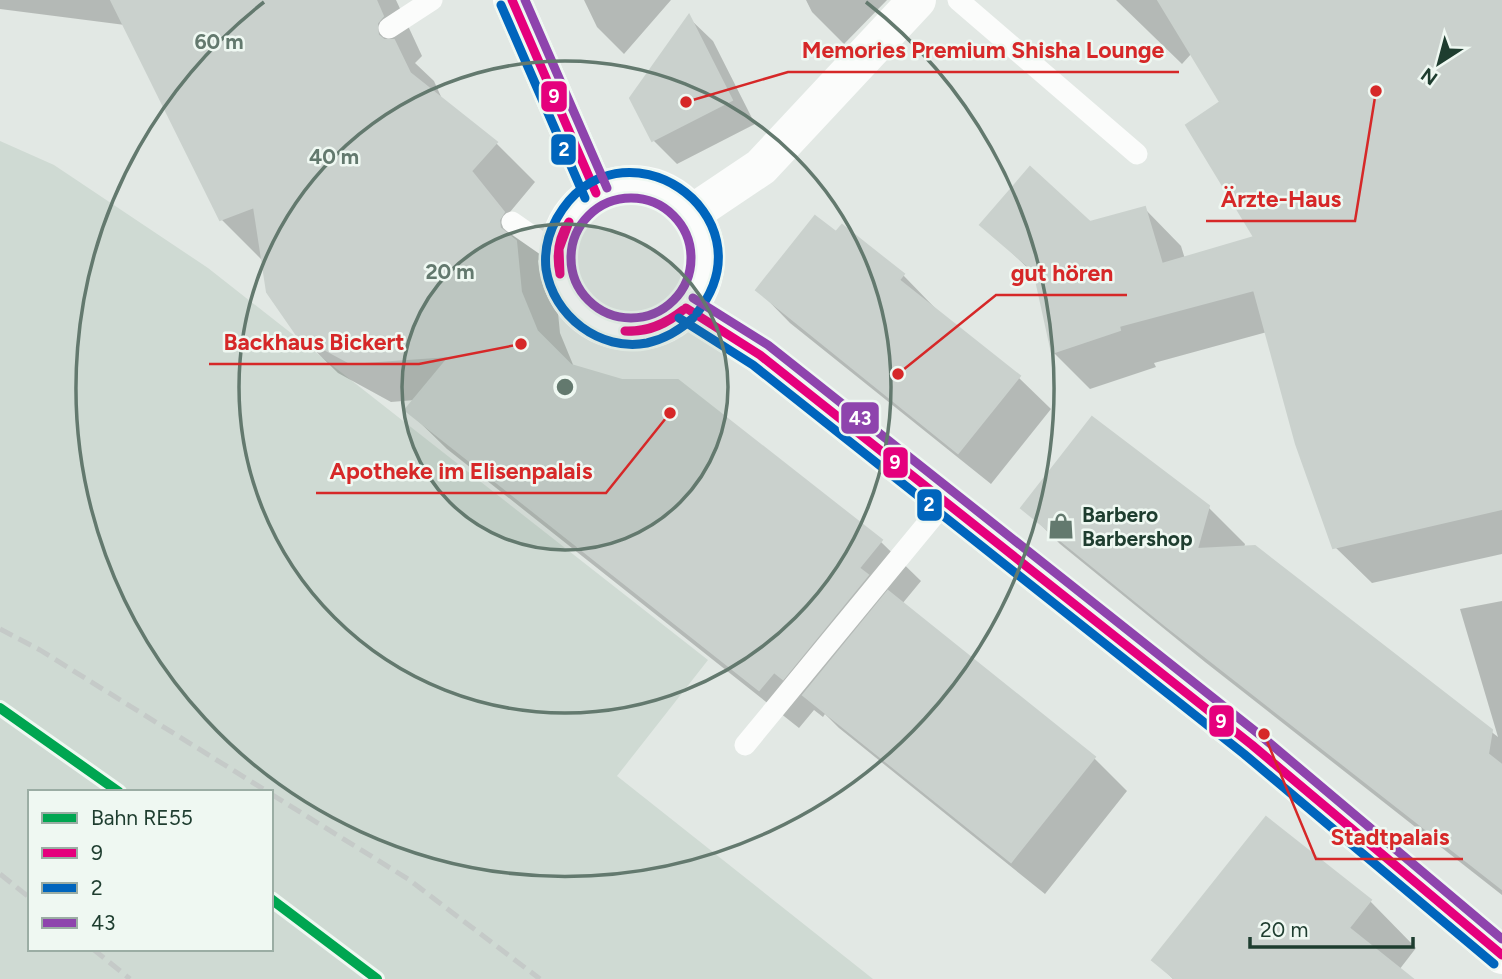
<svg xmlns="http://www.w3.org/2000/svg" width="1502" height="979" font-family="Figtree,sans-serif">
<rect width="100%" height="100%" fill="#e2e8e4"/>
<!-- built -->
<path fill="#cfdad3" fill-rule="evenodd" d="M0,141L54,165L208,268L708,660L617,776L873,979H0ZM30,792H271V949H30Z"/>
<!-- shadow -->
<path fill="#0003" d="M0,0H396L422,56L415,63L434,81L443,101L496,143L535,182L510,212L543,253L538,261L539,266L555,282L560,333L574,367L622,381L678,382L881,542L921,581L902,604L1094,758L1127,791L1045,894L839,728L825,714L823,717L814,710L799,728L447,449L407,410L415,400L391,402L338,373L297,333L264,258L261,259L221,219L125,25L0,9Z
M584,0H671L624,54L597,27Z
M806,0H887L844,44L812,12Z
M1116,0H1502V554L1372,583L1335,547L1267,332L1154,363L1156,367L1090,389L1053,352L1037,277L983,225L1090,224L1145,209L1181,246L1185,259L1257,239L1222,103L1192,53L1182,64Z
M689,18L713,41L755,124L677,164L653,140Z
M843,227L903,275L935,308L934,310L1018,377L1051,409L991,484L790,323L758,290Z
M1023,507H1208L1245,544L1244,548L1255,547L1498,737L1460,609L1502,601V895L1205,662L1060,544Z
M1266,819L1370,901L1416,948L1399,970L1410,979H1173L1154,960Z"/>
<!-- building -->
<path fill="#cad1cd" stroke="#cad1cd" stroke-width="2" d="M111,0H376L383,16L377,23L378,35L384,40H394L410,73L497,142L471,171L504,212L499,220L500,228L516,241L521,292L537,331L571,365L622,380H678L882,540L859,568L868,575L783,679L774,672L759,690L405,410L450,356L350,363L296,334L267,292L254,207L220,220Z
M1158,0H1502V509L1333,548L1296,444L1254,290L1119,326L1120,330L1052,353L1034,271L980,225L1030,167L1090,222L1145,207L1162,264L1254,237L1186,125L1220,102Z
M689,15L732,100L652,141L630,98Z
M815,216L836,232L842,225L904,274L899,280L1020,376L958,453L756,290Z
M1092,417L1209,506L1197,549L1255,546L1492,730L1488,754L1502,765V889L1166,626L1021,508Z
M888,591L1095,757L1011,862L803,695Z
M1266,817L1371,900L1349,928L1413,979H1175L1152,960Z"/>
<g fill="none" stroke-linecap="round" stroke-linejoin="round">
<!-- lane -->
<path stroke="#fbfcfb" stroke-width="21" d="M958,0L1137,154
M389,28L432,0
M512,222L558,254
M745,745L945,502"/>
<!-- street -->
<path stroke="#fbfcfb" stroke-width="38" d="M691,214L761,167L917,0"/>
<!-- secondary -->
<path stroke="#fbfcfb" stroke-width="38" d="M512,0L596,193
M558 258a74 74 0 1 1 148 0a74 74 0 1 1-148 0Z
M686,308L760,355L1252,745L1502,955"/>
<!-- rail -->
<path stroke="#c5cac8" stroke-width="5" stroke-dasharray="14 7" stroke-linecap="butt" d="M0,629L40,650L268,792
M271,794L408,879L540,979
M0,874L30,898
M93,949L130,979"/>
<!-- bus-1 casing -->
<g stroke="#eff8f2" stroke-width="14">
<path id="bus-1" d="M512,0L596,193
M560,274C556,255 558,238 569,222
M560,274L559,249L569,222
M686,308L760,355L1252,745L1502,955
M625,331C647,332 665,324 683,310
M625,331C647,333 666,325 683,310"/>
</g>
<!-- bus-2 casing -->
<g stroke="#eff8f2" stroke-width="14">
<path id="bus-2" d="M501,5L585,198
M679,318L753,365L1244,754L1494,964
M693,318C680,330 665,339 647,343C600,352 553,316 546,269C544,250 548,234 557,218C618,111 775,213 697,313"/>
</g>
<!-- bus-3 casing -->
<g stroke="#eff8f2" stroke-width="14">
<path id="bus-3" d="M525,0L607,188
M571 258a60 60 0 1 1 120 0a60 60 0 1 1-120 0Z
M693,298L768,345L1260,735L1502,939"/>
</g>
<!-- bus-1 -->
<use href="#bus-1" stroke="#e5007d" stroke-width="9"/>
<!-- bus-2 -->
<use href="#bus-2" stroke="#0065bd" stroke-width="9"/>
<!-- bus-3 -->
<use href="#bus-3" stroke="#8e44ad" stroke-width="9"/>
<!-- rail-1 casing -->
<g stroke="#eff8f2" stroke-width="16">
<path id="rail-1" d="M0,708L119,792
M271,899L377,979"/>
</g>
<!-- rail-1 -->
<use href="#rail-1" stroke="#00a651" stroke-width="10"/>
</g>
<!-- distance rings -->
<circle cx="565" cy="387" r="163" fill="#63796e" fill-opacity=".12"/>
<g fill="none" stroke="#63796e" stroke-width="3.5">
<circle cx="565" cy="387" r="163"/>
<circle cx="565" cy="387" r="326"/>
<path d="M866 2A489 489 0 1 1 264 2"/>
</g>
<!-- icons -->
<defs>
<g id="shop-bare" transform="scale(2.1)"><path d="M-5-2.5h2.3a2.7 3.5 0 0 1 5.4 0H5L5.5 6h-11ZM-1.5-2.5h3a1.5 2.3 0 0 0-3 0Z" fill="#63796e" stroke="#eff8f2" stroke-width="2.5" paint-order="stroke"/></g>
</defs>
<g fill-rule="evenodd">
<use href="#shop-bare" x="1061" y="526"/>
</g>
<g text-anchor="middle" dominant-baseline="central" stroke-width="5" stroke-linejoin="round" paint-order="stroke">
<!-- poi labels -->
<g font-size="21" font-weight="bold" fill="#1e3d2f" stroke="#eff8f2" text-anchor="start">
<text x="1082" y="514">Barbero<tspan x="1082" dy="24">Barbershop</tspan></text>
</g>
</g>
<circle cx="565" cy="387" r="10" fill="#63796e" stroke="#eff8f2" stroke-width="3.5"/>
<g font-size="21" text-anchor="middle" font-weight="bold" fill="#63796e" stroke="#eff8f2" stroke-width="5" stroke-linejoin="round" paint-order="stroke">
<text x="219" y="49">60 m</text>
<text x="334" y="164">40 m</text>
<text x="450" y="279">20 m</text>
</g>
<!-- callouts -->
<path fill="none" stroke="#d62828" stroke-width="2.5" d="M686 102L788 72H1179M1376 91L1355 221H1206M898 374L996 295H1127M521 344L419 364H209M670 413L606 493H316M1264 734L1316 859H1463"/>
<g fill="#d62828" stroke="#eff8f2" stroke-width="2.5">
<circle cx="686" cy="102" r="7"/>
<circle cx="1376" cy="91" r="7"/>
<circle cx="898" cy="374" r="7"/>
<circle cx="521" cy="344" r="7"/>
<circle cx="670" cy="413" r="7"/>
<circle cx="1264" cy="734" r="7"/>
</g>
<g font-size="23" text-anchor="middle" font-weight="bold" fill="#d62828" stroke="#eff8f2" stroke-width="5" stroke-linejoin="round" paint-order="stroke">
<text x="983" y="58">Memories Premium Shisha Lounge</text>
<text x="1281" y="207">Ärzte-Haus</text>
<text x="1062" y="281">gut hören</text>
<text x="314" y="350">Backhaus Bickert</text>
<text x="461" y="479">Apotheke im Elisenpalais</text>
<text x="1390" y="845">Stadtpalais</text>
</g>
<g stroke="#eff8f2" stroke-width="2.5">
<rect x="540" y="80" width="28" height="33" rx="7" fill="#e5007d"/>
<rect x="550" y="133" width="27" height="33" rx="7" fill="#0065bd"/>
<rect x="840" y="401" width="40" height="34" rx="7" fill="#8e44ad"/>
<rect x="882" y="446" width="27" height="33" rx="7" fill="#e5007d"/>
<rect x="916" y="488" width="27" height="34" rx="7" fill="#0065bd"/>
<rect x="1208" y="704" width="27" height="34" rx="7" fill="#e5007d"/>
</g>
<g font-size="19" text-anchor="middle" font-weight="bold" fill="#fff">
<text x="554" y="103">9</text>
<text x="564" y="156">2</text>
<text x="860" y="425">43</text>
<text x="895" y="469">9</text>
<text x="929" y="511">2</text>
<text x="1221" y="728">9</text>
</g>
<!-- legend -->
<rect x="28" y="790" width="245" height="161" fill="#eff8f2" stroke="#9bada4" stroke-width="2"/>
<rect x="42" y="813" width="35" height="10" fill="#00a651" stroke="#9bada4" stroke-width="2"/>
<text x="91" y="825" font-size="21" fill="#1e3d2f">Bahn RE55</text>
<rect x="42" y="848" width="35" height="10" fill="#e5007d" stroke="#9bada4" stroke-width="2"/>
<text x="91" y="860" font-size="21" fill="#1e3d2f">9</text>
<rect x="42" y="883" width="35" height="10" fill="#0065bd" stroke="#9bada4" stroke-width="2"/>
<text x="91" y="895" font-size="21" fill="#1e3d2f">2</text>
<rect x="42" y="918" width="35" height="10" fill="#8e44ad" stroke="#9bada4" stroke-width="2"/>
<text x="91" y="930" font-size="21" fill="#1e3d2f">43</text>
<!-- north arrow -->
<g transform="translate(1439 63) rotate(216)" stroke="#eff8f2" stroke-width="5" paint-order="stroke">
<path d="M0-5L12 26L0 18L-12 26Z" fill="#1e3d2f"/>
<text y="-10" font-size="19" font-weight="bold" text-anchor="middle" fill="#1e3d2f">N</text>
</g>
<!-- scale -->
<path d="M1250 937v10h163v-10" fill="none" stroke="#1e3d2f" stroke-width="3.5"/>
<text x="1260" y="937" font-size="21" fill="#1e3d2f" stroke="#eff8f2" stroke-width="5" paint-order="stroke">20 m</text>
</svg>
